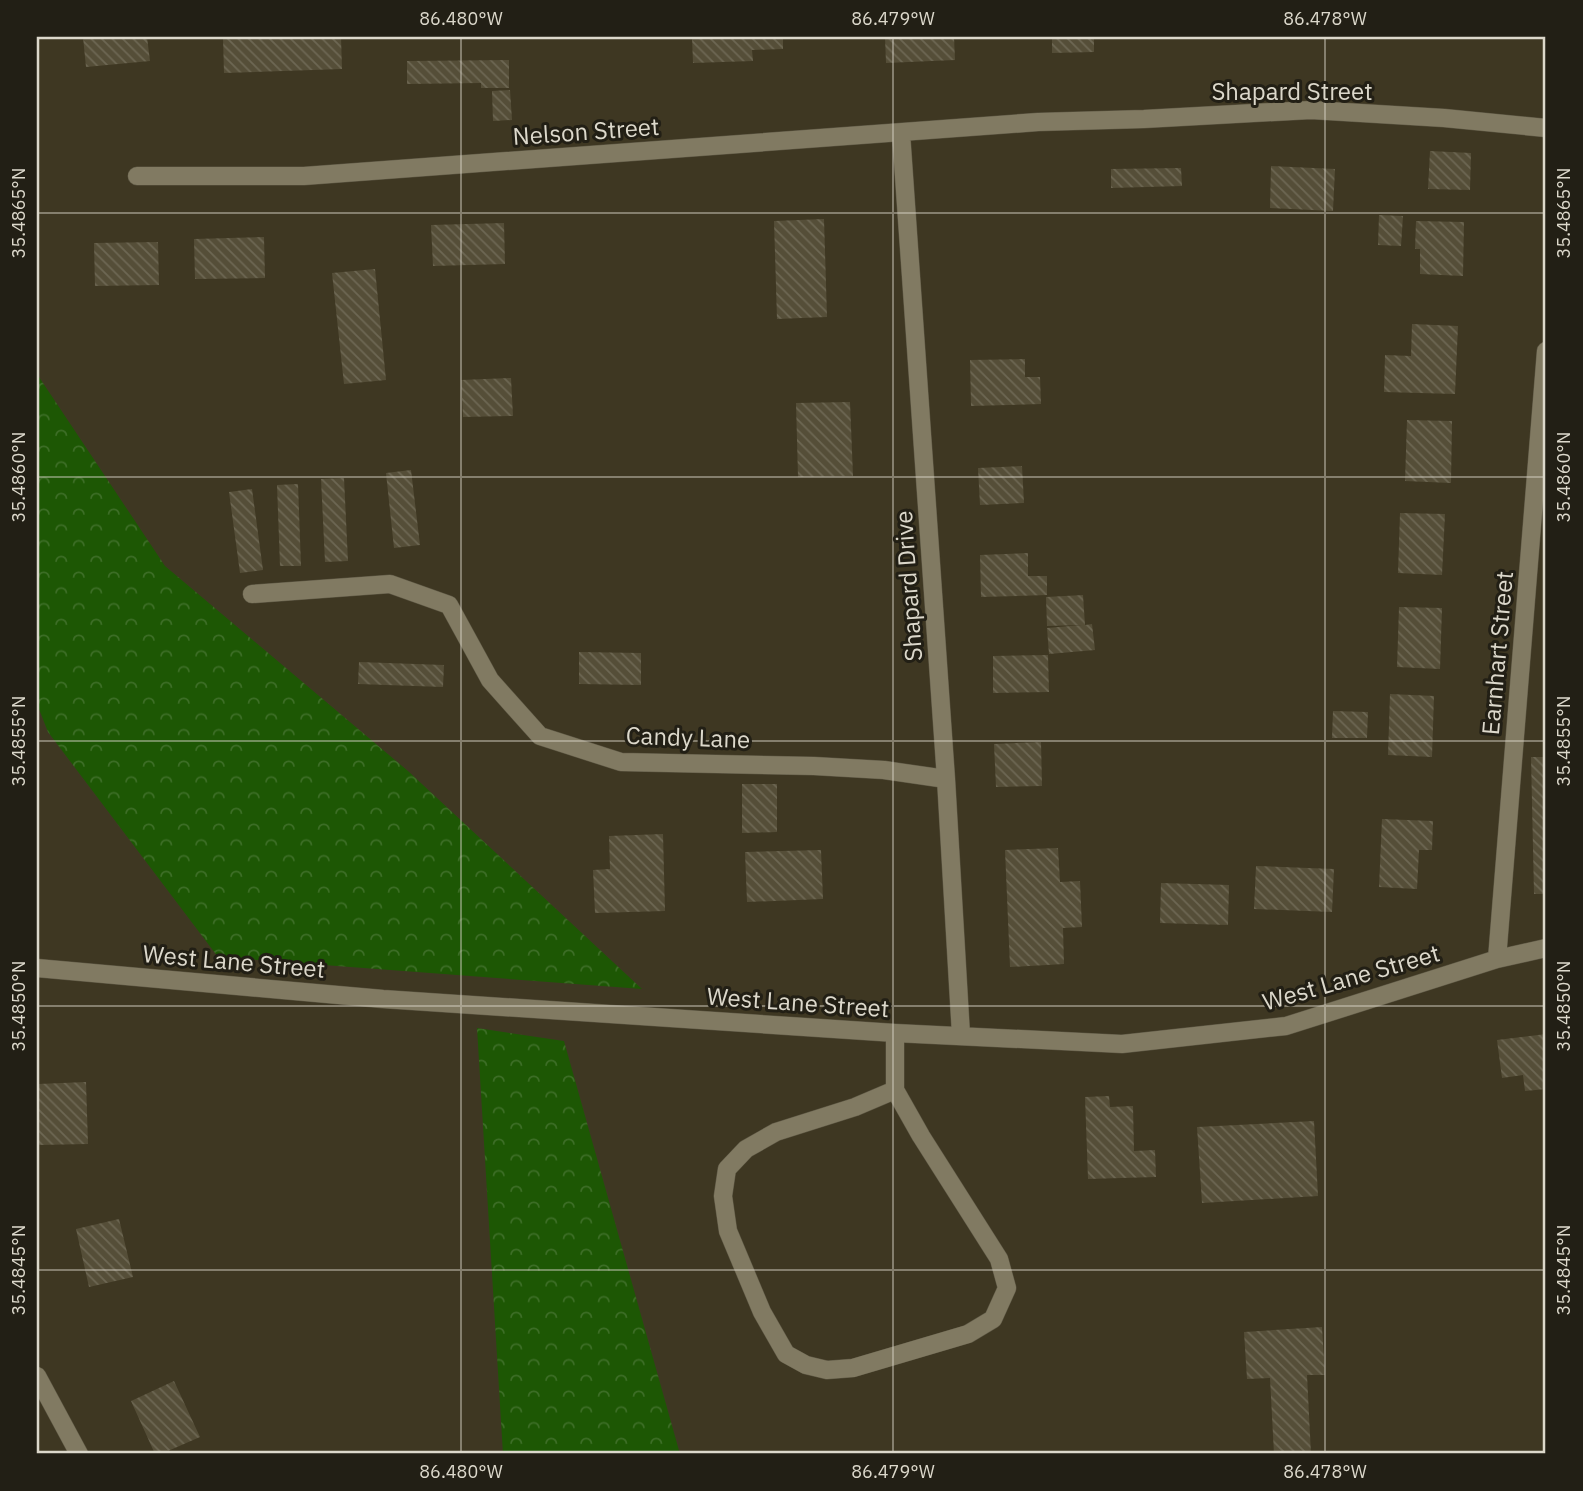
<svg xmlns="http://www.w3.org/2000/svg" width="1583" height="1491" font-family="'IBM Plex Sans',sans-serif">
<defs>
<pattern id="forest-crowns" width="20" height="18" patternUnits="userSpaceOnUse" patternTransform="scale(1.75)"><rect width="20" height="18" fill="#1d5704"/><path d="M2 6a3 3 0 1 1 6 0M12 15a3 3 0 1 1 6 0" fill="none" stroke="#3d6e27"/></pattern>
<pattern id="building-back-hatch" width="6" height="6" patternUnits="userSpaceOnUse" patternTransform="scale(1.75)"><rect width="6" height="6" fill="#554e38"/><path d="M-1 5l2 2M0 0l6 6M5-1l2 2" fill="none" stroke="#6d6753"/></pattern>
</defs>
<rect width="100%" height="100%" fill="#3e3722"/>
<!-- forest -->
<path fill="url(#forest-crowns)" d="M37,374L165,566L408,771L642,989L218,957L48,732L37,704Z
M477,1028L564,1041L680,1454H503Z"/>
<!-- building -->
<path fill="url(#building-back-hatch)" d="M83,37H147L150,61L86,67Z
M223,37H341L342,69L224,73Z
M692,37H783V49L752,50L753,61L693,63Z
M885,37H954L955,60L886,63Z
M1052,37H1094V52L1052,53Z
M509,60V88H481V83L407,84V61Z
M510,90L512,120L493,121L492,91Z
M1430,151L1471,153L1470,190L1428,189Z
M1271,166L1335,169L1333,211L1270,208Z
M1181,168L1182,186L1111,188V169Z
M1379,215L1403,216L1401,246L1378,245Z
M824,219L827,317L777,319L774,221Z
M1416,221L1464,222L1463,276L1420,274V249H1415Z
M504,223L505,264L433,266L431,225Z
M264,237L265,278L195,279L194,239Z
M158,242L159,285L95,286L94,243Z
M375,269L386,380L344,384L332,273Z
M1412,324L1458,326L1455,394L1384,392L1385,355L1411,356Z
M1025,359V377H1040L1041,404L971,406L970,360Z
M511,378L513,416L463,417L461,380Z
M850,402L853,476L798,477L796,403Z
M1407,420L1452,421L1451,483L1405,481Z
M1022,466L1024,503L980,505L978,468Z
M411,470L420,545L394,548L386,473Z
M344,478L348,561L325,562L321,479Z
M298,484L301,566H280L277,485Z
M252,489L263,570L240,573L229,492Z
M1400,513L1445,514L1442,575L1398,573Z
M1028,553V576H1047V595L981,597L980,555Z
M1083,595L1085,625L1092,624L1095,650L1049,654L1047,628L1082,625L1047,626L1046,597Z
M1399,607L1442,608L1440,669L1397,667Z
M579,652L641,653V685L579,684Z
M1048,655L1049,692L993,693V656Z
M359,662L444,665L443,687L358,684Z
M1390,694L1434,696L1432,757L1388,755Z
M1333,711L1368,712L1367,738H1332Z
M1041,742L1042,786L996,787L994,744Z
M1531,757H1546V894H1534Z
M742,784H777V832L742,833Z
M1382,819L1433,821L1432,850H1419L1417,889L1379,887Z
M663,834L665,911L595,913L593,870L610,869L609,836Z
M1058,848L1060,882L1080,881L1082,927L1063,928L1064,964L1010,967L1005,850Z
M821,850L823,899L747,902L745,852Z
M1256,866L1334,869L1332,912L1254,909Z
M1161,883L1229,885L1228,925L1160,923Z
M1546,1034V1089L1525,1091L1523,1075L1502,1078L1497,1040Z
M86,1082L88,1144L39,1145L38,1084Z
M1109,1096L1110,1107L1133,1106L1134,1151L1155,1150L1156,1177L1088,1179L1085,1097Z
M1314,1121L1318,1196L1202,1203L1197,1127Z
M119,1219L133,1277L89,1287L76,1229Z
M1322,1327L1325,1375H1307L1311,1454H1274L1270,1378L1247,1379L1244,1332Z
M174,1381L200,1437L161,1454H155L131,1401Z"/>
<g fill="none" stroke-linecap="round" stroke-linejoin="round">
<!-- minor casing -->
<g stroke="#5c5643" stroke-width="19">
<path id="minor" d="M901,133L946,779L961,1035
M137,176H304L1038,122L1144,119L1311,110L1444,118L1546,128
M252,594L390,584L449,605L490,680L540,736L621,762L814,766L884,770L946,779
M1497,959L1546,351
M37,968L383,999L895,1033L1122,1044L1286,1026L1497,959L1546,948
M895,1033V1090L921,1136L999,1259L1007,1288L993,1319L968,1334L853,1368L827,1370L806,1365L786,1354L762,1312L728,1231L723,1196L727,1169L746,1149L776,1132L855,1107L895,1090
M37,1376L79,1454"/>
</g>
<!-- minor -->
<use href="#minor" stroke="#817a62" stroke-width="18"/>
</g>
<!-- ticks -->
<path fill="none" stroke="#dcd8cb" stroke-width="2" stroke-opacity="0.45" d="M461,37V1454M893,37V1454M1325,37V1454M37,213H1546M37,477H1546M37,741H1546M37,1006H1546M37,1270H1546"/>
<g text-anchor="middle" dominant-baseline="central" stroke-width="6" stroke-linejoin="round" paint-order="stroke">
<!-- street labels -->
<g font-size="24" fill="#dcd8cb" stroke="#221f15">
<text x="1292" y="91">Shapard Street</text>
<text transform="translate(586 131) rotate(-4)">Nelson Street</text>
<text transform="translate(908 586) rotate(-94)">Shapard Drive</text>
<text transform="translate(1497 653) rotate(-85)">Earnhart Street</text>
<text transform="translate(688 737) rotate(2)">Candy Lane</text>
<text transform="translate(234 961) rotate(5)">West Lane Street</text>
<text transform="translate(1351 977) rotate(-16)">West Lane Street</text>
<text transform="translate(798 1002) rotate(4)">West Lane Street</text>
</g>
</g>
<!-- border -->
<rect width="1583" height="1491" fill="none" stroke="#221f15" stroke-width="77"/>
<rect x="38" y="38" width="1506" height="1414" fill="none" stroke="#dcd8cb" stroke-width="2.5"/>
<g font-size="18" text-anchor="middle" fill="#dcd8cb">
<text x="461" y="25">86.480°W</text>
<text x="893" y="25">86.479°W</text>
<text x="1325" y="25">86.478°W</text>
<text transform="translate(19 213) rotate(-90)" y="6">35.4865°N</text>
<text transform="translate(1564 213) rotate(-90)" y="6">35.4865°N</text>
<text transform="translate(19 477) rotate(-90)" y="6">35.4860°N</text>
<text transform="translate(1564 477) rotate(-90)" y="6">35.4860°N</text>
<text transform="translate(19 741) rotate(-90)" y="6">35.4855°N</text>
<text transform="translate(1564 741) rotate(-90)" y="6">35.4855°N</text>
<text transform="translate(19 1006) rotate(-90)" y="6">35.4850°N</text>
<text transform="translate(1564 1006) rotate(-90)" y="6">35.4850°N</text>
<text transform="translate(19 1270) rotate(-90)" y="6">35.4845°N</text>
<text transform="translate(1564 1270) rotate(-90)" y="6">35.4845°N</text>
<text x="461" y="1478">86.480°W</text>
<text x="893" y="1478">86.479°W</text>
<text x="1325" y="1478">86.478°W</text>
</g>
</svg>
